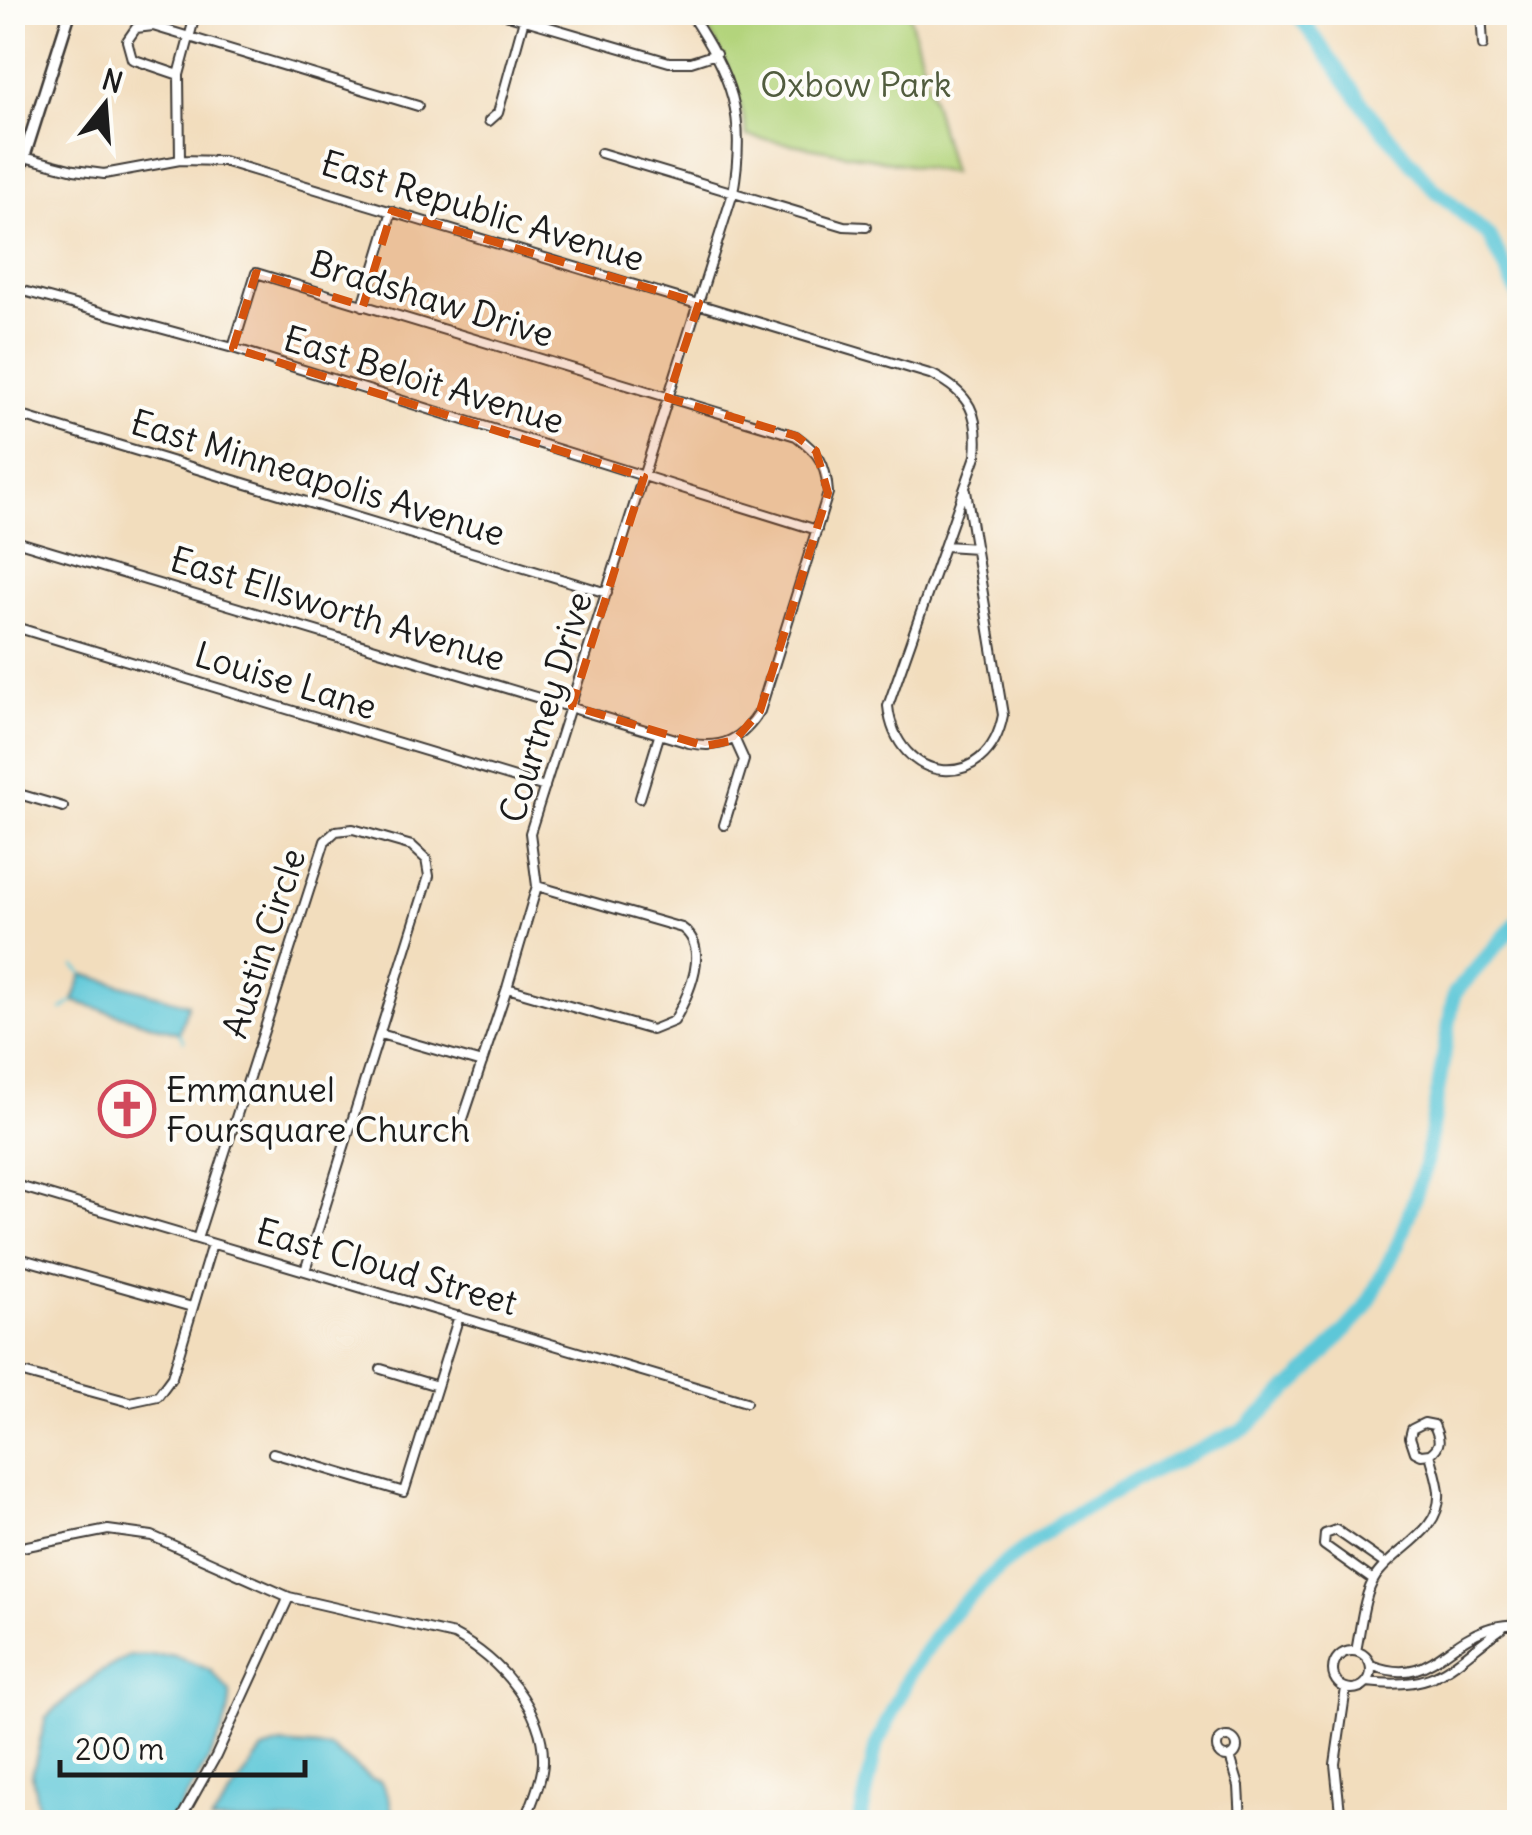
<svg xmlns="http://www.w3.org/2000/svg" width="1532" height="1835" font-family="Delius,sans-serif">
<rect width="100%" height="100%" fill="#fdfcf7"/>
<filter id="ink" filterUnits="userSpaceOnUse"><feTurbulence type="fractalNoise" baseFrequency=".01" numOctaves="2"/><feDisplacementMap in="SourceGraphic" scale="20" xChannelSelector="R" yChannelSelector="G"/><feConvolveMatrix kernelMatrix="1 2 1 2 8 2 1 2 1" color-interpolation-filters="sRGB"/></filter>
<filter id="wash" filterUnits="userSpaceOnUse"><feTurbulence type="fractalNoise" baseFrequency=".0048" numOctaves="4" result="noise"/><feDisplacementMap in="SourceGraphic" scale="40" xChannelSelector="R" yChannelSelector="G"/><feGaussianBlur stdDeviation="2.25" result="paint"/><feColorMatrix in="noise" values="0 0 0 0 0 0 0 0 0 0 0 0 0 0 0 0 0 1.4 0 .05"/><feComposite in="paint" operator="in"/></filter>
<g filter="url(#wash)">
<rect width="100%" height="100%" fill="#f2ddbd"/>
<!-- park -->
<path fill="#b3d47c" stroke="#68784c" stroke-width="2.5" d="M697,13H909L952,173L747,136C739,88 724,52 697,13Z"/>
<!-- water -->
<path fill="#5dc7d8" stroke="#3c727a" stroke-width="2.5" d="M83,974L188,1004L179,1033L73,1001Z
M173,1655L210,1670L230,1692C233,1729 195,1781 177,1813L167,1822H56L40,1817L32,1775L46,1717L97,1674L129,1656Z
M281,1744L331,1748L371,1779L380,1781L389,1797L394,1822H211L263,1750Z"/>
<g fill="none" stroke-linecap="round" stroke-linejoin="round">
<!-- stream -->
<path stroke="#5dc7d8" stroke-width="2.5" d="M75,966L83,974
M62,1010L73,1001
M179,1033L184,1041"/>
<!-- river -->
<path stroke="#5dc7d8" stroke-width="15" d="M1296,12L1369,113L1433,188L1490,237L1520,298
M860,1822L876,1746L911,1671L950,1616L1001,1566L1062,1521L1139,1478L1246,1428L1308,1371L1365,1309L1399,1242L1425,1168L1454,994L1520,919"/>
</g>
</g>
<g filter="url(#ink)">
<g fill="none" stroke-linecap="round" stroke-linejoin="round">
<!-- street casing -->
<g stroke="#3c3934" stroke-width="12">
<path id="street" d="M498,12L669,62H691L716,54
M1481,12L1483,45
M179,75L132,59L127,41L136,28L153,26L418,106
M489,121L498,113L526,12
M601,153L844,226L866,227
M24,157L74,170L104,174L180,160L223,161L933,375C970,394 980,414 976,456L888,706C896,785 988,795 1003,715L966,491
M180,160L179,75L196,12
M12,288L233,348L817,530
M363,306L392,211
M12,413L607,593
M12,540L689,743C722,750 743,739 760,711L828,493C826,463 819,453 796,436L256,273L233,348
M945,546L976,548
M12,626L545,787
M12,792L63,807
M640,798L660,733
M724,825L744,760L735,740
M507,988L652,1030L674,1021C688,996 711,948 682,928L537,886
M380,1034L482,1063
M460,1128L507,988L537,886L530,833L733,193C747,114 732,78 689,12
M12,1184L746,1402
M197,1239L325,841L336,831L353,829L412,846L426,859L429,876L305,1271
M12,1256L192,1307
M381,1369L437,1386
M12,1370L130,1402L158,1396L172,1377L212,1244
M273,1453L404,1492L459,1316
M12,1549L108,1530L152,1536L289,1597L454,1635C499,1658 545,1710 543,1763C542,1782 531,1804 525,1822
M1373,1580L1324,1545L1325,1534L1336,1530L1385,1564
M1333 1670a19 19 0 1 1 38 0a19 19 0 1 1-38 0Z
M1356,1651C1361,1628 1363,1595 1376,1576C1395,1548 1442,1532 1439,1492C1438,1480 1433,1466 1430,1454C1443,1444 1439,1438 1434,1425L1424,1423L1412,1429L1410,1437L1415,1452L1421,1455L1430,1454
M1371,1665C1428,1687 1441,1645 1487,1629C1497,1625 1509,1625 1520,1624
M1367,1682C1439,1691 1448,1666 1502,1628
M1217 1747a10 10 0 1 1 20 0a10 10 0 1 1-20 0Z
M1230,1756L1239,1786L1241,1822
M179,1822L216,1756L289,1597
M1341,1822L1335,1764L1346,1688"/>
</g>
<!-- secondary casing -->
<g stroke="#3c3934" stroke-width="15">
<path id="secondary" d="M12,195L70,12"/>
</g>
<!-- street -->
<use href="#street" stroke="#fff" stroke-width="8"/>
<!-- secondary -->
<use href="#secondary" stroke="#fff" stroke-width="10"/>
</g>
</g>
<!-- marked area -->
<path fill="#d4530e" fill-opacity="0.2" stroke="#d4530e" stroke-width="8" stroke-dasharray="20 12" stroke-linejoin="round" d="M392,211L699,303L668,398L796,436L816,451L828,493L760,711L735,740L705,746L572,706L644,477L233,348L256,273L363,306Z"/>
<!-- icons -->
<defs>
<g id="church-ring" transform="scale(2.875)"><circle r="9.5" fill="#fdfcf7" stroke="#d1495b" stroke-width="1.5"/><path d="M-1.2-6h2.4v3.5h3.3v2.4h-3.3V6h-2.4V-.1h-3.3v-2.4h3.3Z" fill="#d1495b"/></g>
</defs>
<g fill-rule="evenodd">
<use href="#church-ring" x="127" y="1109"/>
</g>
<g text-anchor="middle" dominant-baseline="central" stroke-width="8" stroke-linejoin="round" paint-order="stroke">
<!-- park labels -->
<g font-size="35" fill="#515c3e" stroke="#fdfcf7">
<text x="856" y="84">Oxbow Park</text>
</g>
<!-- street labels -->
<g font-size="35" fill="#1c1c1c" stroke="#fdfcf7">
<text transform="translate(483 210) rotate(17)">East Republic Avenue</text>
<text transform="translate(432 298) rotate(17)">Bradshaw Drive</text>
<text transform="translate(424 379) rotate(17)">East Beloit Avenue</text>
<text transform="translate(318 477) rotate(17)">East Minneapolis Avenue</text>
<text transform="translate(338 608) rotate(17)">East Ellsworth Avenue</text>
<text transform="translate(286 680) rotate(17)">Louise Lane</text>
<text transform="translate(545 707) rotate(-73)">Courtney Drive</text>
<text transform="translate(263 943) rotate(-72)">Austin Circle</text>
<text transform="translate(387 1266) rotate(16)">East Cloud Street</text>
</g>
<!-- poi labels -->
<g font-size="35" fill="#1c1c1c" stroke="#fdfcf7" text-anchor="start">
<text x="166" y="1089">Emmanuel<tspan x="166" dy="40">Foursquare Church</tspan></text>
</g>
</g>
<!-- margin -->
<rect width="1532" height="1835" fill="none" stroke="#fdfcf7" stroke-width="50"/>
<!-- north arrow -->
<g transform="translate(105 105) rotate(17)" stroke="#fdfcf7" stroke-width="8" paint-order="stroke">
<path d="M0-8L18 38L0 25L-18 38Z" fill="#1c1c1c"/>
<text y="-15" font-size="28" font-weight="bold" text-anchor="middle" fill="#1c1c1c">N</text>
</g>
<!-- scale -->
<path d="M60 1760v15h245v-15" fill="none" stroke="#1c1c1c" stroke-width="5"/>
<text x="75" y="1760" font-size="30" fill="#1c1c1c" stroke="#fdfcf7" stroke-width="8" paint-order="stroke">200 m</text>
</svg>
